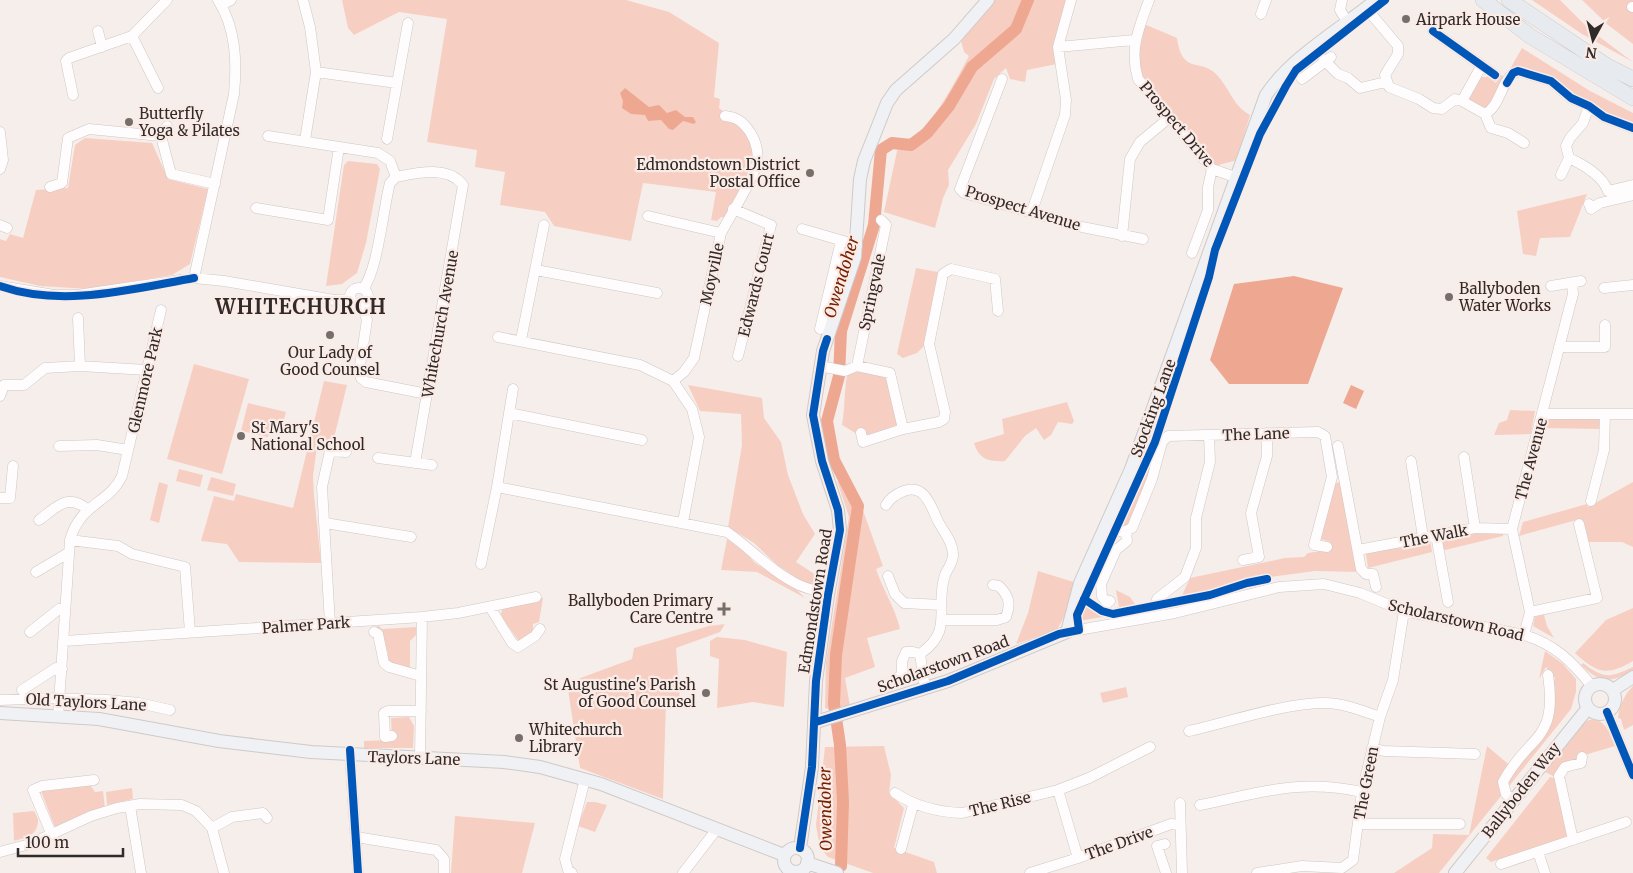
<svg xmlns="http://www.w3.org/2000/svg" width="1633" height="873" font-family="Merriweather,serif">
<rect width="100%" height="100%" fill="#f6eeeb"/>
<!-- green -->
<path fill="#f7cfc2" d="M342,0H626L669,12L719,43L714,97L720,99L719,108L723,111V118L734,119L752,139L754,166L726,218L721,217L717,221L711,220L716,192L643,183L631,241L554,226L545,212L500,205L505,172L475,167L477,150L427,142L447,19L399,12L354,35L348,28Z
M995,0H1067C1059,24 1053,38 1057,64L1027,70L1025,82L1010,79L1006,68L994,79L976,124L948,170L949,185L943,198L935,228L884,212L897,151C935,123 947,96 969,56L964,52L960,37Z
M1532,0H1560L1589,29L1633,62L1582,34Z
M1582,0H1633V44L1608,25Z
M1144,24L1177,38C1182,75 1200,58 1216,74C1230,88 1232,105 1250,115L1237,160L1215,166L1143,78C1135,58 1137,44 1144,24Z
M1522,48L1590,91L1633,113V123L1621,121L1516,67L1510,69Z
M1501,75L1505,78L1487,108L1481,109L1467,99L1479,77H1488L1496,83Z
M85,138L152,143L168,179L208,189L190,264L172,275L88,289L40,286L0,277V230V239L6,241L10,234L23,238L36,190L68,188L75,145Z
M348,161L377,164L380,169L366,243L357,273L342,284L326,286L344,165Z
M1587,194L1570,237L1540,238L1536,256L1523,254L1517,211Z
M916,268L938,272L924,346L917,353L903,358L897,354Z
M194,364L249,379L222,474L167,459Z
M853,370L885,375L899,425L867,435L864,431L857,434L842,425C845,407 844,392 847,375Z
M324,381L347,385L333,442L318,439L313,476L314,495L321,563L239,562L227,544L201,541L214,496L234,501L236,494L293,508Z
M688,385L762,398L764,418L781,442L788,475L803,514L815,534L796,562L819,577L823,570L827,571L823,587L801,581L776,564L754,543L728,527L742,445L741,414L700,411Z
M1067,402L1074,421L1072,424L1058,422L1051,435L1044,440L1036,428L1025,436L1005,461C988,462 979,459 974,443L1004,434L1002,419Z
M248,403L286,412L282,427L272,425L268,437L241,431Z
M1510,410L1535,411L1531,434L1494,435L1499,423L1507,420Z
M1548,417H1600V429L1545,428Z
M1159,444L1149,477L1130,526L1120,529Z
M179,469L203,475L200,487L176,481Z
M211,477L236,484L233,496L207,490Z
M847,477L861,505L883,566L876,569C883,590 895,607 900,629L867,638L875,667L845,678L850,706L831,710L825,708L826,662L849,517L837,481Z
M159,482L168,485L159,523L150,520Z
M1342,482L1359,572L1315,571L1248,580L1218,590L1181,598L1190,578L1285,558L1304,557L1308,553L1327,550L1330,542L1317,538L1335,483Z
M1633,482V547L1622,542H1587L1580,519L1519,536L1523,522L1587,504L1588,507Z
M1475,532L1503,533V536L1441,551L1439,538Z
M727,539L746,553L755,563L797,590L805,598L757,572L721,570Z
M1430,539L1432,552L1368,568L1366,554Z
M1038,571L1077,583L1066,613L1057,630L1016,644L1028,613Z
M1116,590L1130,597L1137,607L1114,611V608L1119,607Z
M540,598H543L539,622L533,624V634L521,644L502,618L501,614L503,607L537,602Z
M1086,604L1109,616L1084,620L1080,618Z
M1633,608V661C1608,676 1597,674 1575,653L1606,620Z
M1544,615L1547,626L1554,638L1533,626L1535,616Z
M725,624L720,632L676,648L680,701L666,702L663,799L580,768L567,683L632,659L634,648L709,626Z
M379,626L382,629L416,627V635L410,641V668L415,672L389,663L385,658L388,654L382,633L375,627Z
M717,637L745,640L787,652L784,707L753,702L717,708L719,659L710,656V641Z
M1545,651L1563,664L1576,679V692L1571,709L1439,873H1394L1432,848L1433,834L1469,835L1487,746L1514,769L1535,744L1555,678L1546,667L1539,679Z
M1583,663C1604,679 1609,678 1633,667V671C1609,683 1602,684 1581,665Z
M1633,686V725L1624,730L1621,719L1618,718C1619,706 1624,695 1633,686Z
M1126,687L1128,697L1103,703L1100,693Z
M409,717L414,726L413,748H364V741L392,740L391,718Z
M1589,720C1606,718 1609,733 1615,746L1578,757L1555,777L1543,771L1583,723Z
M884,746L891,775L889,793L904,808L894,848L934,862L937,873H873L828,857L820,848L816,825L825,747Z
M1550,777L1555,778L1567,837L1508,859L1505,857L1491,862L1486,858Z
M84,785L91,786L95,792L103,791L105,809L56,827L54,825L41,791Z
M132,788L133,799L107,805L106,792Z
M587,802H595L607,805L595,832L578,826Z
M34,811L38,819C38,835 28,837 14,841L13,813Z
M455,816L535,823L522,873H451Z"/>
<!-- water -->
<path fill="#eea791" d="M625,88L649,107L659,105L667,113L676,110L685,117H693L696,122L694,124L683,121L673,130L669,129L661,120L648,121L645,115L631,114L622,108L623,101L620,93Z
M1294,276L1343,288L1308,384H1229L1210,360L1234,284Z
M1351,385L1364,391L1356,409L1343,403Z"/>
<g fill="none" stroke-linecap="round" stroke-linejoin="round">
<!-- river -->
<path stroke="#eea791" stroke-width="12" d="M841,866L843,802L840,745L834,704L836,655L858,506L834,460L827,421L839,376L841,331L874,225L881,150L892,143L911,145L927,133L949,106L972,67L1016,29L1028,0"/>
<!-- minor casing -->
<g stroke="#cdc7c5" stroke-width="11">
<path id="minor" d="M303,0L310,27L316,72L305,140
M1149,0C1139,28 1129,49 1138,79L1212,169L1235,177
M1342,0L1340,10L1348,23
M221,5L231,0
M1632,7H1633
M1366,8L1398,46V54L1385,75L1389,87L1419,99L1433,108L1442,109L1455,99L1462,101L1485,114C1502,105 1501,77 1518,71L1551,81L1571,98L1589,106L1604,117L1633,128
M1261,14L1266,0
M98,31L102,47
M1433,31L1495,75
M132,36L158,88
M1058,47L1134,40
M1324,60L1338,74L1348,78L1360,88L1386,82
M316,72L397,83
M1002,79L960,189L964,193L1082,227L1143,239
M1302,79L1331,57
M73,95L66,61L69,58L132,36L167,0
M1462,101L1482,65
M1485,114L1491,128L1508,133L1524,143
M0,132L3,160L0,169
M161,136L167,126
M268,136L378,153L390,161L396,177
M387,139L408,23
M1569,158C1584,165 1602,175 1608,191L1633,185
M1561,175L1569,158L1566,146L1570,138L1583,123L1589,106
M396,177C416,173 448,165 463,185L415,463
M50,187L62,183L68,138L89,129L161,136L171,174L215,184
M1589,204L1591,209L1600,203L1633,195
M256,208L328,220L339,147
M733,209L771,225L738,356
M1032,211L1065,115L1066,100L1058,47L1071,0
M648,216L721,233L694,358L684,372L673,381
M0,225L7,228
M802,229L857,245
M721,233C731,214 750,185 756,166C760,156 756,141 750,132C743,122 737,117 725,116
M1122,236L1130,159L1140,142L1169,118
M1192,253L1208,210V187L1212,169
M536,270L657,293
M194,278L234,94C237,62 236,28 218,0
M0,286L54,295H77L194,278L224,281L334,300L351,299
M1551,286L1581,281
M1604,288L1633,285
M350 297a9 9 0 1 1 18 0a9 9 0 1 1-18 0Z
M363,289C378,270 383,209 390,183L396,177
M362,305L367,320L359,372L361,378L366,382L427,394
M78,318L80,366
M820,329L840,245
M498,337L640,365L673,381L692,409L699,437L683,522
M521,340L544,225
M1559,347H1605V325
M820,366L845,371L857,366L890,373L903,429
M857,366L886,225L881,220
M0,396L4,385H24L45,368L80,366L147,370
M509,413L642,440
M1543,414H1633
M861,433L863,442L903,429L939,422L944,419L945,412L929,344L943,274L951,269L995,279L998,311
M59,446L97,445L128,450
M1338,446L1361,569L1366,574H1373L1376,587
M1464,457L1475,528
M378,458L432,465
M1411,461L1423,537
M497,487L727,532C751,549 772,572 799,585C808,589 819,591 828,595
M0,498H10L13,466
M1591,501L1604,450L1605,414
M886,505C890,498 896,494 904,491C926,483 931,508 939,523C944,532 952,541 953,553C954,562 948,567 945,575C934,607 955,630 920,654L925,688
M39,520C57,507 67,493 87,509
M325,523L411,537
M1106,526L1123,532L1132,528L1152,479L1162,442L1168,436L1318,432L1325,436L1332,477L1314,545L1327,547
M1436,535L1448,602
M70,540L118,546L132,554L185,567L190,632
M1358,550L1475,528L1512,529
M1243,560L1259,557L1251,513L1267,456V433
M481,564L497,487L513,389
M36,572L68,553
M888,576L895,594L904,603L941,605
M1157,599L1185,577L1196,548V518L1210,462L1209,435
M1110,601L1107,603L1102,596L1101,584L1116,550L1127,541L1126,532
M490,607L512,643L518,647L535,636L540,629
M1530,612L1597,598L1579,524
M942,620H997L1006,617C1011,604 1009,596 999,586L993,585
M330,624L322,487L330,451L346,452
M30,632L59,609L65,608
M374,632L378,634L384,663L389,667L421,676
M1067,632L1175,613L1279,587L1324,584L1360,593L1404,611L1524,635C1555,644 1572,662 1592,686
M1524,635L1530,612L1512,529L1573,294L1572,283
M64,641L422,617L458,613L536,597
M895,681L902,674V661L906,652H913L920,654
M22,690L56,668L62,669
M0,700L55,698L107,700L139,703L170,710
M1607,712L1633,775
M58,717L70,540C80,503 109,504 122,476L161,310
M1189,731C1230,722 1283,703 1325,703C1343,703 1363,711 1380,717
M392,736L385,737L384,713L388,711H421
M1372,748L1384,751L1475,754
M350,755L358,873
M420,758L422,617
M1058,790L1089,778L1150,747
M895,793C916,807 937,812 962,813L1058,790L1078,858
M1513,800L1506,794L1503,782C1529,733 1558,743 1548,675
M1180,803L1182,873
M1200,805C1260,793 1299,778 1362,792
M130,806L141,873
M1358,824H1460
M212,828L232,817L263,813L267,818
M51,833L33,790L42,786L94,780
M356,837L436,850L444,859V873
M1573,840L1559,776L1565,767L1581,763L1582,757
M1165,844L1157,846L1166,873
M901,849L913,805
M0,852L30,844L91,816L117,808L140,804L182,805L196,811L212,828L224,873
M1538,852L1545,873
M1501,864L1626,822
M572,873L568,870L565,859L585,779
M683,873L717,829
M1030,873L1078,858L1171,824L1180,825
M1257,873L1302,866L1342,868L1353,860L1362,792L1380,717L1393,680L1404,611"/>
</g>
<!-- major casing -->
<g stroke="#cecac9" stroke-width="14">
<path id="major" d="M1585 699a15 15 0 1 1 30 0a15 15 0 1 1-30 0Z
M1613,690L1633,677
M0,713L99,719L219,741L311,752L504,762L540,767L601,784L784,855
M816,722L948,681L1067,632L1080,583L1131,469L1266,95C1291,57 1341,29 1376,0
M784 860a12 12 0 1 1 24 0a12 12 0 1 1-24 0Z
M800,848L812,767L816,681L828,595L840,530L838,510L822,461L813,415L823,351L855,257L860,179L864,161L887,103L896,90L954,39L988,0
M807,863L837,873
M1455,873L1588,708"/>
</g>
<!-- highway casing -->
<g stroke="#cecac9" stroke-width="16">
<path id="highway" d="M1483,0L1530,36L1633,98
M1509,0L1607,66L1633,79"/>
</g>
<!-- minor -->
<use href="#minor" stroke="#fefcfc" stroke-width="10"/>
<!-- major -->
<use href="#major" stroke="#eff1f4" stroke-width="12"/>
<!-- highway -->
<use href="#highway" stroke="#e7ebf0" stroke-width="15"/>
<!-- cycleway casing -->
<g stroke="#fbebe6" stroke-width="11">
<path id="cycleway" d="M1433,31L1495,75
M1507,83L1513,73L1518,71L1551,81L1571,98L1589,106L1604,117L1633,128
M0,286C62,308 132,289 194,278
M1084,599L1102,611L1113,614L1210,595L1247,583L1267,579
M1607,712L1633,775
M816,722L948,681L1059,634L1079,630L1077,615L1155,442L1209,277L1215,250L1260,134L1286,86L1296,70L1385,0
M350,750L358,873
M800,848L812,767L816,681L828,595L840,530L838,510L822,461L813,415L823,351L827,339"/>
</g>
<!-- cycleway -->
<use href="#cycleway" stroke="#0057b8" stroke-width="8"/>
</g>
<!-- markers -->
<g fill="#756f6c" stroke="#fbebe6" stroke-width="2">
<circle cx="1406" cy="19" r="5"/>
<circle cx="129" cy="122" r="5"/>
<circle cx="810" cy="173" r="5"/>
<circle cx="1449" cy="297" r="5"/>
<circle cx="330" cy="335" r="5"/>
<circle cx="241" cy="436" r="5"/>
<path d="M721.5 601.5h5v5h5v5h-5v5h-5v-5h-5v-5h5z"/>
<circle cx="706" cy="693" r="5"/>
<circle cx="519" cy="738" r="5"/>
</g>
<g text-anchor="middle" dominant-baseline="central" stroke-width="4.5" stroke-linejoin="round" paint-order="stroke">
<!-- poi labels -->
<g font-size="15" fill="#302a28" stroke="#fbebe6" text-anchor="start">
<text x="1416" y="19">Airpark House</text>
<text x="139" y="113">Butterfly<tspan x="139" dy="17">Yoga &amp; Pilates</tspan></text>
<text x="800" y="164" text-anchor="end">Edmondstown District<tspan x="800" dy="17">Postal Office</tspan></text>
<text x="1459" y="288">Ballyboden<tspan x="1459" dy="17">Water Works</tspan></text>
<text x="330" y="352" text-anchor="middle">Our Lady of<tspan x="330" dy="17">Good Counsel</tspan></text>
<text x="251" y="427">St Mary's<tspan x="251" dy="17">National School</tspan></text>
<text x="713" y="600" text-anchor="end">Ballyboden Primary<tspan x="713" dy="17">Care Centre</tspan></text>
<text x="696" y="684" text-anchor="end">St Augustine's Parish<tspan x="696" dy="17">of Good Counsel</tspan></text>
<text x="529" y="729">Whitechurch<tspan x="529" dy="17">Library</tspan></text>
</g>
<!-- street labels -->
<g font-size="15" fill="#302a28" stroke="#fbebe6">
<text transform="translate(1177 124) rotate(50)">Prospect Drive</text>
<text transform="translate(1023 208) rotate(17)">Prospect Avenue</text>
<text transform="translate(712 274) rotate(-78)">Moyville</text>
<text transform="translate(756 285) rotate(-76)">Edwards Court</text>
<text transform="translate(872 292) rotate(-78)">Springvale</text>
<text transform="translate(440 324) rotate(-80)">Whitechurch Avenue</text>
<text transform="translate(145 380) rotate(-77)">Glenmore Park</text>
<text transform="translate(1153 408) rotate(-70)">Stocking Lane</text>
<text transform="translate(1256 434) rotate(-2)">The Lane</text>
<text transform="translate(1531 459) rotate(-75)">The Avenue</text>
<text transform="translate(1434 536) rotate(-11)">The Walk</text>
<text transform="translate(815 601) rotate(-81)">Edmondstown Road</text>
<text transform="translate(1456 620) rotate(13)">Scholarstown Road</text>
<text transform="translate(306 625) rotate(-4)">Palmer Park</text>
<text transform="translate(943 664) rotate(-20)">Scholarstown Road</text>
<text transform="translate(86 702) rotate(3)">Old Taylors Lane</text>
<text transform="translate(414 758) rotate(2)">Taylors Lane</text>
<text transform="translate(1366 783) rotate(-79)">The Green</text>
<text transform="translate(1521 790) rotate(-52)">Ballyboden Way</text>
<text transform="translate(1000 804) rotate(-14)">The Rise</text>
<text transform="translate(1119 843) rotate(-20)">The Drive</text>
</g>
<!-- water labels -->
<g font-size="16" font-style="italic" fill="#762000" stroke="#fbebe6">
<text transform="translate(841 277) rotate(-73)">Owendoher</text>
<text transform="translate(825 809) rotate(-91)">Owendoher</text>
</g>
<!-- district labels -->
<g font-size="20" font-weight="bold" letter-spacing="1" fill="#302a28" stroke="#fbebe6">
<text x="301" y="306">WHITECHURCH</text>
</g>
</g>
<!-- north arrow -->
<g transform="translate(1593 40) rotate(187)" stroke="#fbebe6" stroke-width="4" paint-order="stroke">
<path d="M0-4L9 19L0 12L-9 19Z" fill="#302a28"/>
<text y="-8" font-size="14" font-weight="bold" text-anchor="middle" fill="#302a28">N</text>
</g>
<!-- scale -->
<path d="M18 848v8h105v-8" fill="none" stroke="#302a28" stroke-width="2.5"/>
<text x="25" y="848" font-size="15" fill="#302a28" stroke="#fbebe6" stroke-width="4" paint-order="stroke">100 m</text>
</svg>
